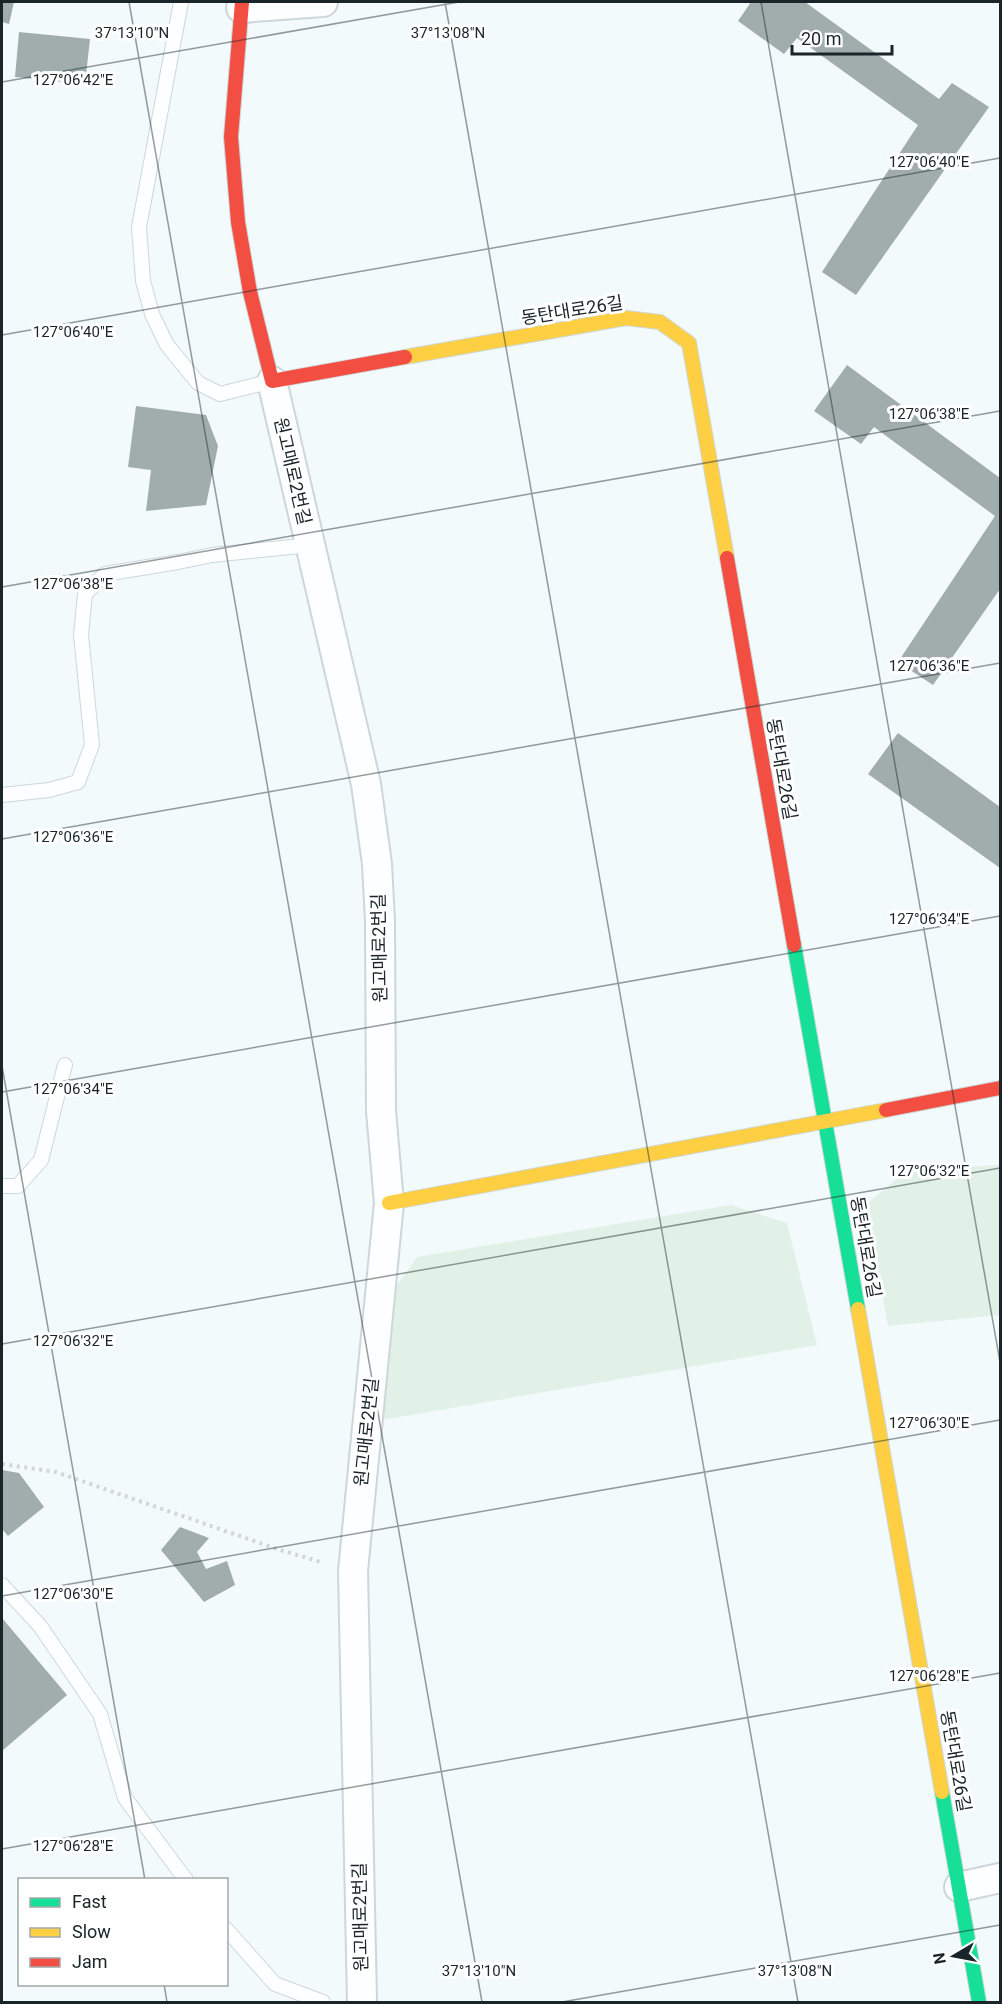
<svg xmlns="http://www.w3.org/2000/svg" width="1002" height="2004" font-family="Roboto,'Noto Sans KR',sans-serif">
<rect width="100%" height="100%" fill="#f2fafc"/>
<!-- green -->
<path fill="#e2f1e7" d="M1000,1165V1315L888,1326L866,1205L907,1170Z
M731,1205L787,1223L817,1345L382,1420L383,1305L417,1257Z"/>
<!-- building -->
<path fill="#a1adac" d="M2,2H14L9,24L2,22Z
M751,2H805L939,99L952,83L989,107L856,295L822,272L918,125L797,38L784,54L738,21Z
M19,32L90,39L85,84L15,77Z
M847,365L1000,478V589L933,685L898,662L995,516L874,427L861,444L814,411Z
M136,406L206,415L218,446L206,505L146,511L151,470L128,467Z
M898,733L1000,807V868L868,774Z
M2,1470L19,1473L44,1507L8,1536L2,1529Z
M180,1527L209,1538L197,1552L206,1569L227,1561L235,1585L204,1602L161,1550Z
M2,1618L67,1695L2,1751Z"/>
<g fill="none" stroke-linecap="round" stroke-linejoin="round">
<!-- lane casing -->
<g stroke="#cdd7d9" stroke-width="16">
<path id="lane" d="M181,2L139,227L143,281L152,314L167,345L198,383L220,394L272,381
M2,795L49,790L78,782L92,745L81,635L85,594L105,574L178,562L212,555L310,545
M2,1186H18L41,1160L65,1065
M2,1585L40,1626L100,1714L125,1798L186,1880
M226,1929L275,1984L323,2002"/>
</g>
<!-- street casing -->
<g stroke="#cdd7d9" stroke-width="32">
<path id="street" d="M241,8L323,2
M272,381L366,784L377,864L380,921L381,1111L389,1203L353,1571L362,2002
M959,1887L1000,1878"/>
</g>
<!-- fast casing -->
<g stroke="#cdd7d9" stroke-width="16">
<path id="fast" d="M794,945L858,1309
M942,1792L979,2002"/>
</g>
<!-- slow casing -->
<g stroke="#cdd7d9" stroke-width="16">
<path id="slow" d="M405,357L626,318L660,322L689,343L727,558
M389,1203L886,1110
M858,1309L942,1792"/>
</g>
<!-- jam casing -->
<g stroke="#cdd7d9" stroke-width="16">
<path id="jam" d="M242,2L231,137L238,222L250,292L272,381L405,357
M727,558L794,945
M886,1110L1000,1088"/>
</g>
<!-- path -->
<path stroke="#d3d5d6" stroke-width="4" stroke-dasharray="3 4.5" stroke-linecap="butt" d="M2,1464L56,1472L277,1549L324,1563"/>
<!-- lane -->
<use href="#lane" stroke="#fdfeff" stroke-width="14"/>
<!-- street -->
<use href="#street" stroke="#fdfeff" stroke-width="28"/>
<!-- fast -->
<use href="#fast" stroke="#16e098" stroke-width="14"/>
<!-- slow -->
<use href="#slow" stroke="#ffcf43" stroke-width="14"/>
<!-- jam -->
<use href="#jam" stroke="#f24e42" stroke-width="14"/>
</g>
<!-- ticks -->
<path fill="none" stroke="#192528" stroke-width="1.5" stroke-opacity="0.45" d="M129,2L482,2002M445,2L798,2002M761,2L1000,1362M2,82L459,2M2,335L1000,158M2,587L1000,411M2,839L1000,663M2,1066L145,1880M2,1092L1000,916M2,1344L1000,1168M2,1596L1000,1420M2,1849L1000,1673M164,1984L167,2002M562,2002L1000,1925"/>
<g text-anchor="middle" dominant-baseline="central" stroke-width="6" stroke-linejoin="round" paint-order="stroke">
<!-- street labels -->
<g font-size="18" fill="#192528" stroke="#fff">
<text transform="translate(572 310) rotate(-9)">동탄대로26길</text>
<text transform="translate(293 471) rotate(77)">원고매로2번길</text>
<text transform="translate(782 769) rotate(80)">동탄대로26길</text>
<text transform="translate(379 948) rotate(-91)">원고매로2번길</text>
<text transform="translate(866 1247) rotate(80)">동탄대로26길</text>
<text transform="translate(366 1432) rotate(-84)">원고매로2번길</text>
<text transform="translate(956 1761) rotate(80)">동탄대로26길</text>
<text transform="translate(360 1917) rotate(-91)">원고매로2번길</text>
</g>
</g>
<g font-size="15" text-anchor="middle" fill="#192528" stroke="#fff" stroke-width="6" stroke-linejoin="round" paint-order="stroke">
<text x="132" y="38">37°13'10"N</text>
<text x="448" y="38">37°13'08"N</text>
<text x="73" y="85">127°06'42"E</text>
<text x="929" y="167">127°06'40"E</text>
<text x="73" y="337">127°06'40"E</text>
<text x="929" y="419">127°06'38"E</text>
<text x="73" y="589">127°06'38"E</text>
<text x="929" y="671">127°06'36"E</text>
<text x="73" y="842">127°06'36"E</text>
<text x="929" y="924">127°06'34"E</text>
<text x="73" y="1094">127°06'34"E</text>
<text x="929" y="1176">127°06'32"E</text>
<text x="73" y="1346">127°06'32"E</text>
<text x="929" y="1428">127°06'30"E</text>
<text x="73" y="1599">127°06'30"E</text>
<text x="929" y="1681">127°06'28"E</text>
<text x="73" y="1851">127°06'28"E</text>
<text x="479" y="1976">37°13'10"N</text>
<text x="795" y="1976">37°13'08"N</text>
</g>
<!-- border -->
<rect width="1002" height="2004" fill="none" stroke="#192528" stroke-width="6"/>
<!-- legend -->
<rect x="18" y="1878" width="210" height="108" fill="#ffffff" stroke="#a3a8a9" stroke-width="1.5"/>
<rect x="30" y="1898" width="30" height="9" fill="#16e098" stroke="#a3a8a9" stroke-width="1.5"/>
<text x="72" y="1908" font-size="18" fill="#192528">Fast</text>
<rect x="30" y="1928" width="30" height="9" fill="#ffcf43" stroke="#a3a8a9" stroke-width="1.5"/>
<text x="72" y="1938" font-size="18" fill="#192528">Slow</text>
<rect x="30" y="1958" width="30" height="9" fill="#f24e42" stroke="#a3a8a9" stroke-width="1.5"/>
<text x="72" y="1968" font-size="18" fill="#192528">Jam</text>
<!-- north arrow -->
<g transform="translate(954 1956) rotate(260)" stroke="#ffffff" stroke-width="4.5" paint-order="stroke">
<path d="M0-4.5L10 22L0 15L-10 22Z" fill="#192528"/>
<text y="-9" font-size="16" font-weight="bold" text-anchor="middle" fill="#192528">N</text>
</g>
<!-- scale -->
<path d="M792 45v9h100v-9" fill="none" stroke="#192528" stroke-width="3"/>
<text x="801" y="45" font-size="18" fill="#192528" stroke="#ffffff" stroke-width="4.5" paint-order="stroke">20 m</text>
</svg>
